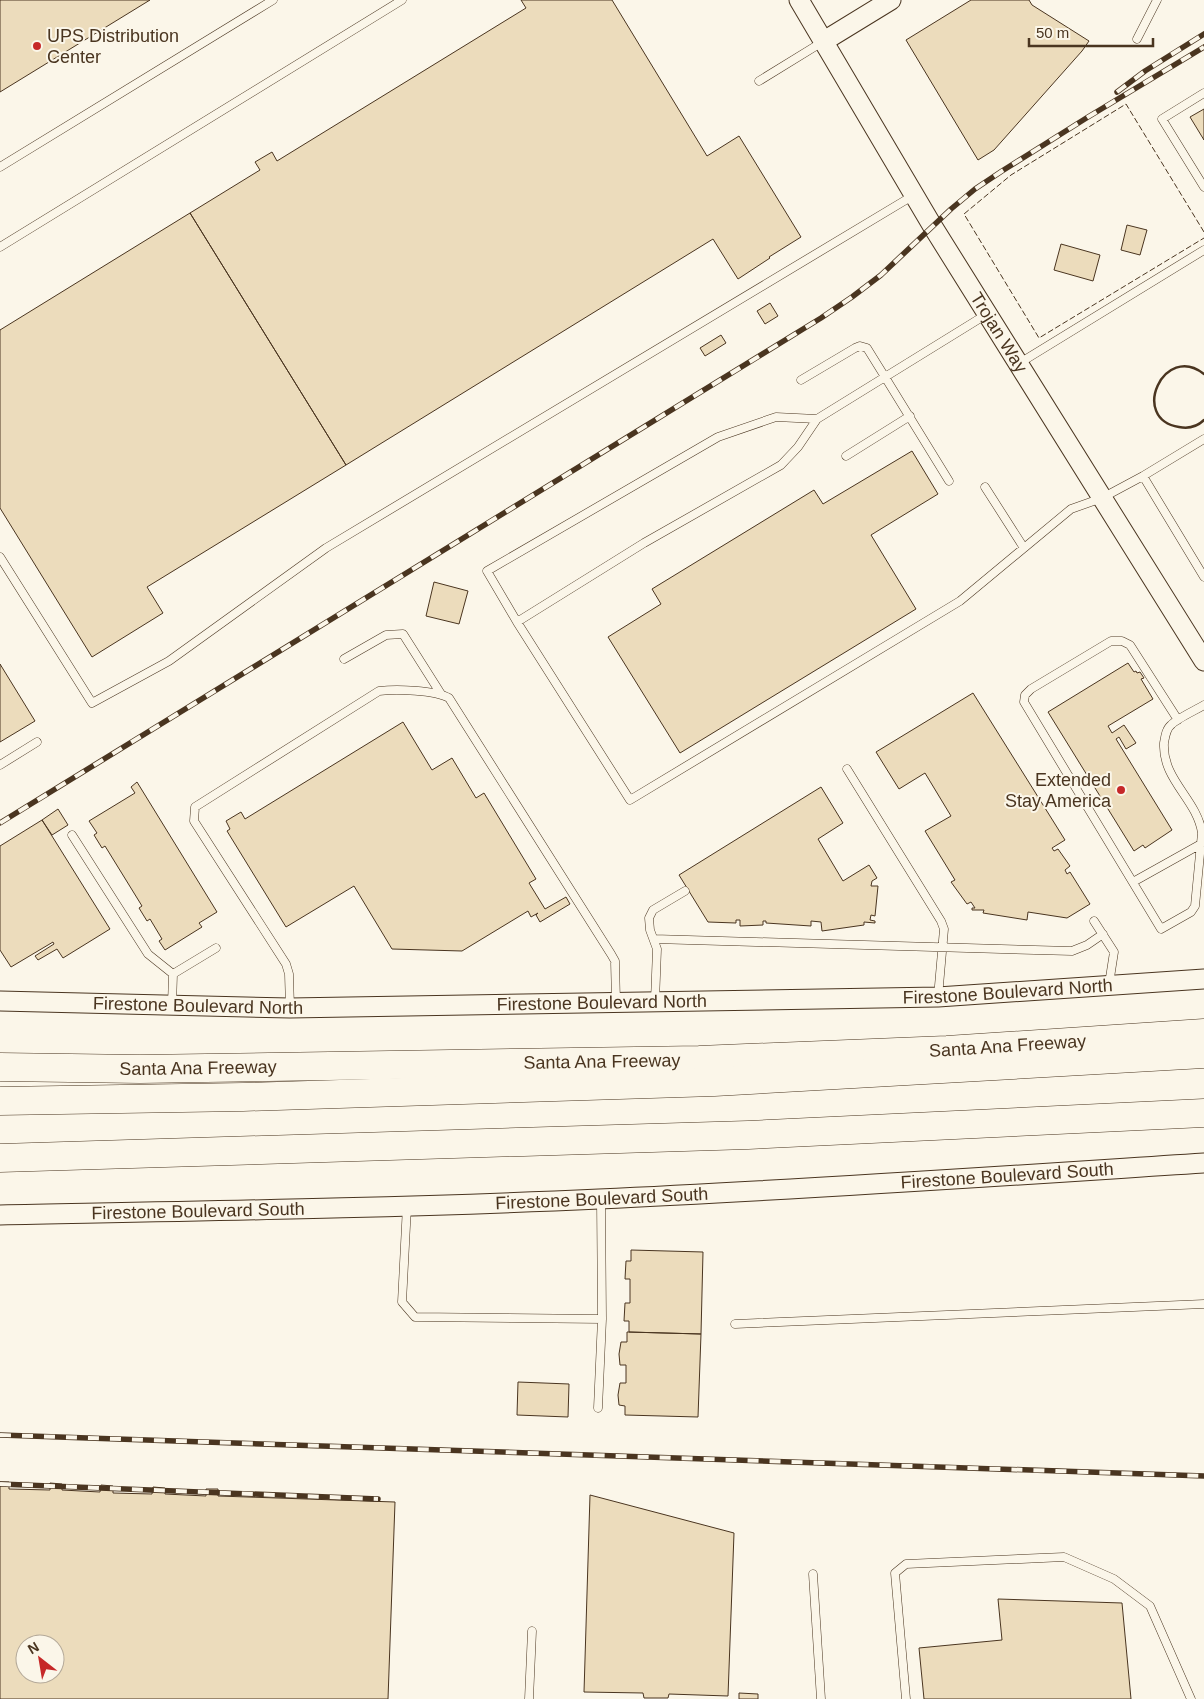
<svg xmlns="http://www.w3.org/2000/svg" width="1204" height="1699" font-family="Arial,sans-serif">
<rect width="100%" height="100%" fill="#fbf6e9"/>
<!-- building -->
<path fill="#ecdcbc" stroke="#4a3520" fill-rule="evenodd" d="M0,0H150L0,92Z
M521,0H612L707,156L739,136L801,237L769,257L770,258L738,279L713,239L346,465L190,213L260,170L255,162L272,152L277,161L526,8Z
M971,0H1029L1032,5L1089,41L1082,51L994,150L978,160L906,40Z
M1204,109V140L1190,117Z
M190,213L346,465L147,587L163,613L92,657L0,508V330Z
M1127,225L1147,230L1140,255L1121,250Z
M1061,244L1100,255L1093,281L1054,270Z
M770,303L778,316L765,324L757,311Z
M721,335L726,343L705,356L700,348Z
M912,451L938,494L871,535L916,609L680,753L608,637L661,604L652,589L814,490L823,504Z
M434,582L468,591L459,624L426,616Z
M1128,663L1134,672L1136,671L1137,673L1140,672L1144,678L1141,679L1153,699L1108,726L1112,733L1124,725L1136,743L1126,749L1119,737L1116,739L1172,830L1145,848L1143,845L1134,851L1048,712Z
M0,664L35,721L0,742Z
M973,693L1065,840L1052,848L1054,851L1058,849L1070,866L1065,870L1067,874L1070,872L1090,904L1067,918L1028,912L1027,920L983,913L984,910H972V908H975L971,902L967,904L951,882L955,880L925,831L951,816L925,773L899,789L876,752Z
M403,722L432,770L452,758L476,798L484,793L536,879L529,883L545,909L566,897L570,904L540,922L536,915L538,913L531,917L528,911L462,951L392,949L354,886L286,927L227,831L230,829L226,821L241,812L245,819Z
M137,782L217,912L199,923L202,927L165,950L159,941L162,939L150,919L147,921L139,908L142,906L105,846L102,848L94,835L97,833L89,821L135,793L131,787Z
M821,787L843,823L818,839L843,881L869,865L877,878L872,881L871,886H878L875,916L871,915L870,920L875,921V923L864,922V925L822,931L821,922L811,921V926L766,923V921H763V925L740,926V920H736V923L708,922L679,875Z
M58,809L68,825L52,835L42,820Z
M42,820L110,929L63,958L57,949L38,960L35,956L54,944L53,942L11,967L0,950V846Z
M631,1250L703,1252L701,1334L629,1332V1321H624L625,1303H630V1279H625L626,1261H631Z
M627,1332L701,1334L698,1417L625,1415V1406L619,1405L618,1395L620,1383H626V1365H620L619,1354L621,1342H627Z
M518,1382L569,1384L568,1417L517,1415Z
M0,1482H9V1489L50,1490V1483L62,1484V1490L100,1492L101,1485L113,1486V1493L152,1494L153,1487L165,1488V1494L206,1496V1489H218V1496L395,1502L388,1699H0ZM25,1644H55V1674H25Z
M590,1495L734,1533L728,1696L669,1694L668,1698H644L643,1693L584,1692Z
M998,1599L1122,1603L1131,1699H924L919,1648L1002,1640Z
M739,1693L758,1694V1699H739Z"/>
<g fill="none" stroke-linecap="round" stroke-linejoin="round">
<!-- service casing -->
<g stroke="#4a3520" stroke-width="9">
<path id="service" d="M1137,39L1157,0
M759,81L824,41
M1204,93L1162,119L1204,187
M0,167L273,0
M0,247L402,0
M1018,364L1204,250
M801,380L855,348L860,346L867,348L885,377L817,419L798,447L781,465L644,543L517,622L487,571L718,437L776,417L817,419
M846,456L910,416
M1143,476L1204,577
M949,481L885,377L987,314
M985,487L1024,548
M0,557L92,703L169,661L326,548L914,195
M517,622L630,800L960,601L1071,509L1102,498L1143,476L1204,439
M344,659L386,635L403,634L441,694
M1178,720L1130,645L1122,641H1111L1031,689L1025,695L1024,702L1161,929L1191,912L1195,906L1202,833C1197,799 1162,780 1164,743C1165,737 1166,729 1171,725C1176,719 1196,710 1204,705
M0,765L37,742
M847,769L941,921L944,929L938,997
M72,835L148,954L173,974
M1133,882L1201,844
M1094,921L1114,952L1109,984
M654,939L1072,951L1087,945L1103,934
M655,1001L657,949L650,930L649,918L653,910L685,891
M172,1005L173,974L216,948
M290,1008L289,974L286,964L194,821L195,807L379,691C396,689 435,690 449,698L611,954L615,961L616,1002
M407,1206L402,1302L415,1317L602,1319
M735,1324L1204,1304
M598,1408L602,1319L601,1199
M813,1574L821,1699
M529,1699L532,1631
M906,1699L895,1573L906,1564L1064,1557L1114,1579L1150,1606L1191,1699"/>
</g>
<!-- tertiary casing -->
<g stroke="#4a3520" stroke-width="21">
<g id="tertiary">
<path id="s1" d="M799,0L933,227L1204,661"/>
<path d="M824,41L891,0"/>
<path id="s2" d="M0,1001L290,1008L938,997L1204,979"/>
<path id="s3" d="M0,1215C200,1211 400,1208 599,1199C801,1190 1003,1176 1204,1163"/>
</g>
</g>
<!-- motorway casing -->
<g stroke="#4a3520" stroke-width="29">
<g id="motorway">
<path id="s4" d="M0,1067L140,1069L699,1060L947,1050L1204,1033"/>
<path d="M0,1101L243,1097L714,1082L1204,1054"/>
<path d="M0,1158L748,1135L1204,1113"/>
</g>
</g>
<!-- service -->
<use href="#service" stroke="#fbf6e9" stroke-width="8"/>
<!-- tertiary -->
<use href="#tertiary" stroke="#fbf6e9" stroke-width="19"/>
<!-- motorway -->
<use href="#motorway" stroke="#fbf6e9" stroke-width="28"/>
<!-- rail casing -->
<g stroke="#4a3520" stroke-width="5.5">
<path id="rail" d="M1117,92L1145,71L1204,34
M0,823L821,318L852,297L881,275L951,209L975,189L1002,171L1088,117L1204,47
M0,1435L1204,1476
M0,1484L378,1499"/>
</g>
<!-- rail -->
<use href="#rail" stroke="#fbf6e9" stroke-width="4" stroke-dasharray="11" stroke-linecap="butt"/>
<!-- fence -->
<path stroke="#4a3520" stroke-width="1" stroke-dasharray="6 2.5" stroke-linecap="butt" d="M1204,232L1126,104L1011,175L964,214L1039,338L1204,238"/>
<!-- wall -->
<path stroke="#4a3520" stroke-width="2.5" d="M1204,374C1164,342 1129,419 1179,427C1189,429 1197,427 1204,420"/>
</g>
<!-- markers -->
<g fill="#c62828" stroke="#fbf6e9" stroke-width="2">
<circle cx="37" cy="46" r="5"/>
<circle cx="1121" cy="790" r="5"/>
</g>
<g text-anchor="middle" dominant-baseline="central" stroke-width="4" stroke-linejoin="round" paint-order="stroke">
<!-- poi labels -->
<g font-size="18" fill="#4a3520" stroke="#fbf6e9" text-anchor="start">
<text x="47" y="36">UPS Distribution<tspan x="47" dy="21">Center</tspan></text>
<text x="1111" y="780" text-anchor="end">Extended<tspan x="1111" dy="21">Stay America</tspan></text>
</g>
<!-- street labels -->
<g font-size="18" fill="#4a3520" stroke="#fbf6e9">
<text stroke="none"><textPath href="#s1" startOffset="388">Trojan Way</textPath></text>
<text stroke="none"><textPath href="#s2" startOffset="1008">Firestone Boulevard North</textPath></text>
<text stroke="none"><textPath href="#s2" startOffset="602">Firestone Boulevard North</textPath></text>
<text stroke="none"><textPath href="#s2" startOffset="198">Firestone Boulevard North</textPath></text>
<text stroke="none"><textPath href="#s4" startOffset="1008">Santa Ana Freeway</textPath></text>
<text stroke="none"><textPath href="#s4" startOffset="602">Santa Ana Freeway</textPath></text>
<text stroke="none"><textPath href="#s4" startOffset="198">Santa Ana Freeway</textPath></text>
<text stroke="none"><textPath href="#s3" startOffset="1008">Firestone Boulevard South</textPath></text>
<text stroke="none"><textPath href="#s3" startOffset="602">Firestone Boulevard South</textPath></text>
<text stroke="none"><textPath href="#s3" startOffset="198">Firestone Boulevard South</textPath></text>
</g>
</g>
<!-- north arrow -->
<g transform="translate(40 1659) rotate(329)"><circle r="24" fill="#fbf6e9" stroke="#b4a999"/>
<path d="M0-4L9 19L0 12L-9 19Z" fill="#c62828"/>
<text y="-8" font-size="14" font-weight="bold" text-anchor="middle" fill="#4a3520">N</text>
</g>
<!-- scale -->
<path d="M1029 38v8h124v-8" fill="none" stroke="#4a3520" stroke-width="2.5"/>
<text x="1036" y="38" font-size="15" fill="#4a3520" stroke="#fbf6e9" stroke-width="4" paint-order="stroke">50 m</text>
</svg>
